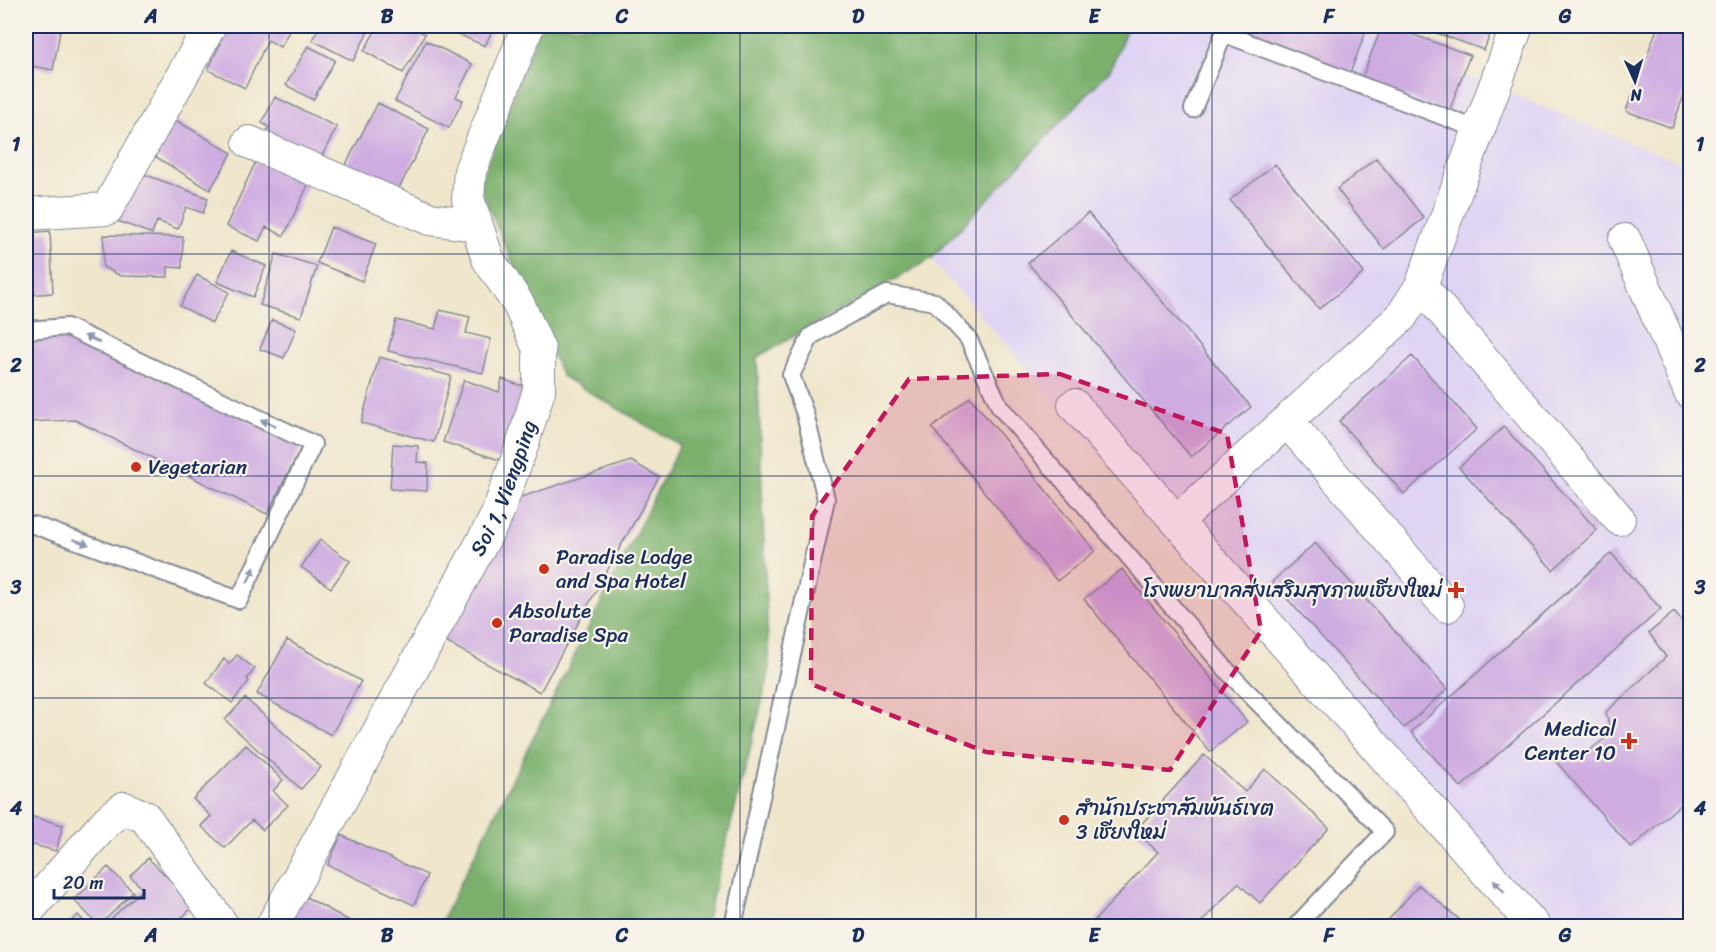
<svg xmlns="http://www.w3.org/2000/svg" width="1716" height="952" font-family="Sriracha,'Playpen Sans Thai',sans-serif">
<rect width="100%" height="100%" fill="#f7f3e8"/>
<filter id="ink" filterUnits="userSpaceOnUse"><feTurbulence type="fractalNoise" baseFrequency=".0167" numOctaves="2"/><feDisplacementMap in="SourceGraphic" scale="12" xChannelSelector="R" yChannelSelector="G"/><feConvolveMatrix kernelMatrix="1 2 1 2 8 2 1 2 1" color-interpolation-filters="sRGB"/></filter>
<filter id="wash" filterUnits="userSpaceOnUse"><feTurbulence type="fractalNoise" baseFrequency=".008" numOctaves="4" result="noise"/><feDisplacementMap in="SourceGraphic" scale="24" xChannelSelector="R" yChannelSelector="G"/><feGaussianBlur stdDeviation="1.35" result="paint"/><feColorMatrix in="noise" values="0 0 0 0 0 0 0 0 0 0 0 0 0 0 0 0 0 1.4 0 .05"/><feComposite in="paint" operator="in"/></filter>
<g filter="url(#wash)">
<rect width="100%" height="100%" fill="#efe6cc"/>
<!-- built -->
<path fill="#e0d4f4" d="M1128,26H1346L1690,167V921L1683,926H1515L931,259L1110,70Z"/>
<!-- forest -->
<path fill="#7ab06c" stroke="#4a7065" stroke-width="1.5" d="M540,26H1128L1110,70L931,259L757,357L769,674L705,926H439L680,445L562,376L479,185Z"/>
<g id="blocks">
<!-- building -->
<path fill="#ceabe1" d="M26,26H61L53,70L26,65Z
M220,26H287L291,28L280,47L268,40L245,88L208,70L220,44L211,41Z
M320,26H371L353,61L312,40Z
M378,26H410L425,34L403,73L364,51Z
M450,26H494L485,46L448,30Z
M1245,26H1368L1350,73L1242,33Z
M1382,26H1389L1470,55L1449,112L1361,80Z
M1417,26H1493L1484,50Z
M1658,26H1690V78L1672,128L1626,111Z
M426,41L472,64L456,97L463,100L449,128L395,101Z
M308,46L335,60L313,100L286,85Z
M275,97L337,127L317,165L263,139L269,127L262,123Z
M378,103L429,129L396,194L344,168Z
M172,118L232,153L210,190L151,154Z
M1376,158L1424,218L1384,249L1337,189Z
M256,161L308,185L284,236L266,227L259,241L226,226Z
M1275,164L1364,273L1319,309L1230,200Z
M133,170L208,198L203,213L186,207L178,229L157,221L152,234L115,220Z
M1088,213L1251,407L1191,457L1028,263Z
M331,227L376,244L362,281L317,263Z
M50,231L53,293L26,295V233Z
M104,235L183,237L182,268L168,267V277L121,276L103,267Z
M231,251L266,266L253,297L217,282Z
M276,254L317,266L301,317L260,305Z
M197,275L229,292L212,323L180,306Z
M440,310L470,317L466,333L491,339L483,373L388,351L396,320L435,329Z
M272,320L296,329L284,358L260,349Z
M61,332L302,446L267,514L75,420L26,422V335Z
M1412,356L1477,429L1404,494L1339,421Z
M379,357L451,376L434,442L361,423Z
M502,379L525,387L500,460L443,442L464,380L499,392Z
M970,397L1095,551L1057,581L932,428Z
M1504,427L1597,530L1553,570L1459,467Z
M393,444L418,446L417,462L428,463L427,491L390,489Z
M631,461L659,477L540,692L440,639L518,498Z
M320,540L350,561L331,588L301,567Z
M1315,543L1447,689L1404,728L1272,582Z
M1611,553L1661,609L1461,787L1411,732Z
M1122,569L1247,722L1210,752L1084,599Z
M1674,612L1690,631V796L1631,848L1546,750L1587,752L1611,734L1606,712L1666,657L1649,633Z
M287,640L361,681L331,735L257,694Z
M237,655L255,669L247,679L249,681L232,703L206,683L224,659L229,664Z
M245,698L321,767L301,789L225,720Z
M246,745L283,780L273,791L288,805L263,830L252,820L225,848L201,826L211,816L193,799Z
M1204,755L1245,792L1265,769L1329,828L1260,903L1238,883L1198,926H1102L1095,920L1158,852L1135,831Z
M26,815L63,825L56,851L26,843Z
M341,835L427,875L414,905L328,865Z
M148,858L195,905L173,926H103L143,889L130,876Z
M108,867L133,892L99,926L74,900Z
M1419,885L1467,926H1383Z
M295,891L359,926H279Z
M78,915L88,926H65Z"/>
</g>
</g>
<g filter="url(#ink)">
<use href="#blocks" fill-opacity="0" stroke="#858a95" stroke-width="1.5"/>
<g fill="none" stroke-linecap="round" stroke-linejoin="round">
<!-- service casing -->
<g stroke="#858a95" stroke-width="20">
<path id="service" d="M1225,34L1479,130
M1193,109L1227,26
M26,330L67,327L313,444L239,600L34,525H26
M733,926L826,499L805,414L791,375L811,336L887,294L935,302L968,338L1000,407L1230,674L1385,832L1296,926"/>
</g>
<!-- minor casing -->
<g stroke="#858a95" stroke-width="34">
<g id="minor">
<path d="M249,142L430,219L475,225"/>
<path d="M26,214L107,209L210,26"/>
<path d="M1625,240L1690,392"/>
<path d="M1421,286L1619,519"/>
<path d="M1074,405L1534,926"/>
<path d="M1287,421L1447,606"/>
<path d="M1177,521L1401,317L1421,286L1517,26"/>
<path d="M26,913L107,821L124,808L145,817L223,926"/>
<path id="s1" d="M272,926L496,517L522,446L539,390V349L519,305L488,259L468,199L470,171L528,26"/>
</g>
</g>
<!-- service -->
<use href="#service" stroke="#fff" stroke-width="16"/>
<!-- minor -->
<use href="#minor" stroke="#fff" stroke-width="32"/>
</g>
<!-- one-way arrows -->
<defs><path id="oneway-solid" d="M-6-.8H1V-3.2L6.5 0L1 3.2V.8H-6Z" transform="scale(1.5)"/></defs>
<g fill="#8d97ae">
<use href="#oneway-solid" transform="translate(92 339) rotate(-155)"/>
<use href="#oneway-solid" transform="translate(268 423) rotate(-155)"/>
<use href="#oneway-solid" transform="translate(81 542) rotate(20)"/>
<use href="#oneway-solid" transform="translate(251 575) rotate(-64)"/>
<use href="#oneway-solid" transform="translate(1499 886) rotate(-131)"/>
</g>
</g>
<!-- marked area -->
<path fill="#c2185b" fill-opacity="0.2" stroke="#c2185b" stroke-width="4.5" stroke-dasharray="12 8" stroke-linejoin="round" d="M1060,374L1227,434L1261,631L1170,770L986,752L811,684L812,516L909,379Z"/>
<!-- grid -->
<path fill="none" stroke="#1b2f5e" stroke-width="1.5" stroke-opacity="0.55" d="M269,26V926M504,26V926M740,26V926M976,26V926M1212,26V926M1447,26V926M26,254H1690M26,476H1690M26,698H1690"/>
<!-- markers -->
<g fill="#c8321e" stroke="#f7f3e8" stroke-width="2">
<circle cx="136" cy="467" r="6"/>
<circle cx="544" cy="569" r="6"/>
<path d="M1453 581h6v6h6v6h-6v6h-6v-6h-6v-6h6z"/>
<circle cx="497" cy="623" r="6"/>
<path d="M1626 732h6v6h6v6h-6v6h-6v-6h-6v-6h6z"/>
<circle cx="1064" cy="820" r="6"/>
</g>
<g text-anchor="middle" dominant-baseline="central" stroke-width="4.5" stroke-linejoin="round" paint-order="stroke">
<!-- poi labels -->
<g font-size="21" fill="#1b2f5e" stroke="#f7f3e8" text-anchor="start">
<text x="148" y="467">Vegetarian</text>
<text x="556" y="557">Paradise Lodge<tspan x="556" dy="24">and Spa Hotel</tspan></text>
<text x="1442" y="590" text-anchor="end">โรงพยาบาลส่งเสริมสุขภาพเชียงใหม่</text>
<text x="509" y="611">Absolute<tspan x="509" dy="24">Paradise Spa</tspan></text>
<text x="1616" y="729" text-anchor="end">Medical<tspan x="1616" dy="24">Center 10</tspan></text>
<text x="1076" y="808">สำนักประชาสัมพันธ์เขต<tspan x="1076" dy="24">3 เชียงใหม่</tspan></text>
</g>
<!-- street labels -->
<g font-size="21" fill="#1b2f5e" stroke="#f7f3e8">
<text stroke="none"><textPath href="#s1" startOffset="496">Soi 1, Viengping</textPath></text>
</g>
</g>
<!-- margin -->
<rect width="1716" height="952" fill="none" stroke="#f7f3e8" stroke-width="66"/>
<!-- north arrow -->
<g transform="translate(1635 81) rotate(176)" stroke="#f7f3e8" stroke-width="4.5" paint-order="stroke">
<path d="M0-4.5L10 22L0 15L-10 22Z" fill="#1b2f5e"/>
<text y="-9" font-size="16" font-weight="bold" text-anchor="middle" fill="#1b2f5e">N</text>
</g>
<!-- scale -->
<path d="M54 889v9h90v-9" fill="none" stroke="#1b2f5e" stroke-width="3"/>
<text x="63" y="889" font-size="18" fill="#1b2f5e" stroke="#f7f3e8" stroke-width="4.5" paint-order="stroke">20 m</text>
<rect x="33" y="33" width="1650" height="886" fill="none" stroke="#1b2f5e" stroke-width="2"/>
<g font-size="20" text-anchor="middle" font-weight="bold" fill="#1b2f5e">
<text x="151" y="23">A</text>
<text x="387" y="23">B</text>
<text x="622" y="23">C</text>
<text x="858" y="23">D</text>
<text x="1094" y="23">E</text>
<text x="1329" y="23">F</text>
<text x="1565" y="23">G</text>
<text x="16" y="151">1</text>
<text x="1700" y="151">1</text>
<text x="16" y="372">2</text>
<text x="1700" y="372">2</text>
<text x="16" y="594">3</text>
<text x="1700" y="594">3</text>
<text x="16" y="815">4</text>
<text x="1700" y="815">4</text>
<text x="151" y="942">A</text>
<text x="387" y="942">B</text>
<text x="622" y="942">C</text>
<text x="858" y="942">D</text>
<text x="1094" y="942">E</text>
<text x="1329" y="942">F</text>
<text x="1565" y="942">G</text>
</g>
</svg>
